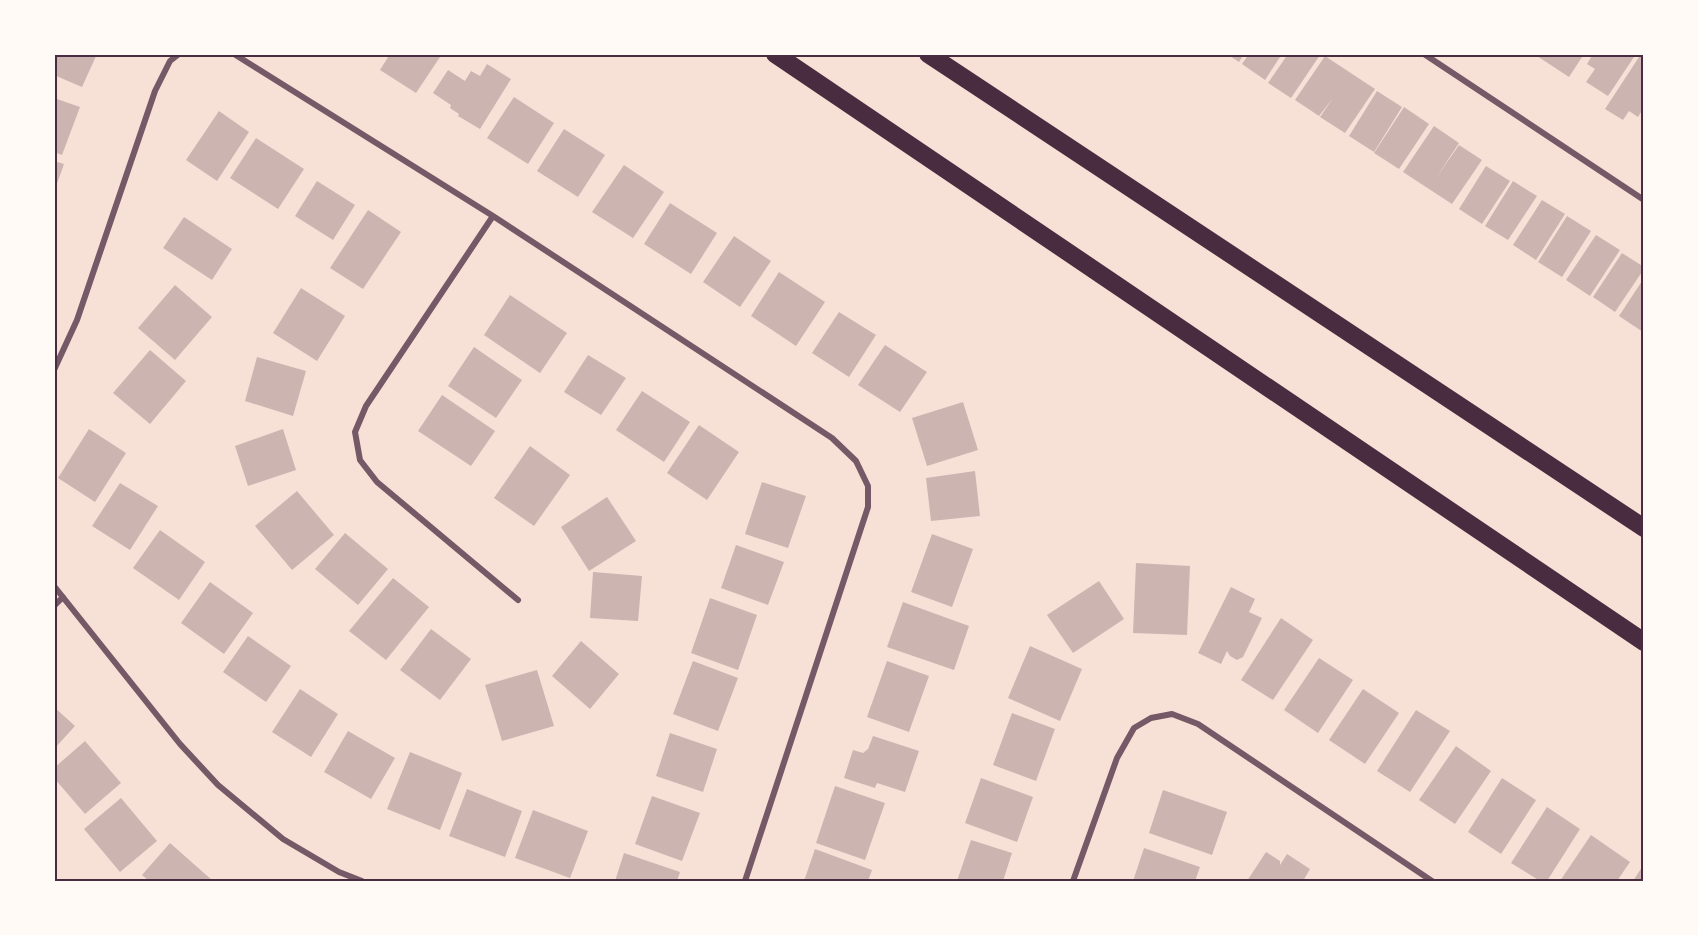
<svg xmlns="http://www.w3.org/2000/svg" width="1698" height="935" font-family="'Asap Condensed',sans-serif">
<rect width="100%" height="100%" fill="#f7e1d7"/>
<!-- building -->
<path fill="#ccb4b1" d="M54,54H97L82,87L54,75Z
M390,54H442L416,93L380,70Z
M1227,54H1244L1239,62Z
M1249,54H1282L1265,80L1242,64Z
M1288,54L1320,55L1291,98L1268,83Z
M1539,54H1584L1569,77L1537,56Z
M1593,54H1636L1608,96L1586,82L1595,69L1587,64Z
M1641,54L1644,55V107L1638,117L1629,111L1623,120L1605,109Z
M1325,56L1375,89L1345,133L1320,117L1333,98L1319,116L1295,100Z
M487,64L511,79L480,129L458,116L459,114L450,108L451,105L433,93L448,70L465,81L471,71L480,76Z
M1377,91L1402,107L1374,152L1349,136Z
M514,97L554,123L528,164L487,138Z
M54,98L80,107L62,155L54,152Z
M1404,107L1429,124L1399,169L1374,153Z
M219,111L249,132L217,181L186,160Z
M1434,126L1459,143L1436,178L1459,145L1482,160L1452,204L1403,172Z
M564,129L605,155L578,197L537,171Z
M256,138L304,169L278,209L230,178Z
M54,161L64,164L54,192Z
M624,165L664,192L633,238L592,212Z
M1486,166L1510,181L1482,224L1459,209Z
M317,181L355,205L333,240L295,216Z
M1513,181L1537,196L1508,240L1485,226Z
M1542,200L1565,214L1536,260L1513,245Z
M670,203L717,233L691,274L644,244Z
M368,210L401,232L363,289L330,268Z
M1567,216L1591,231L1562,277L1538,262Z
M184,217L232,249L212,280L163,248Z
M1596,235L1620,250L1590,296L1566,280Z
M734,236L771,261L740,307L703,282Z
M1622,253L1644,267V269L1615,312L1593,297Z
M779,272L825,302L796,346L751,316Z
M1644,278V330L1643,332L1619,316Z
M175,285L212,317L175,360L138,328Z
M301,288L345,316L317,361L273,333Z
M510,295L567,333L540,373L484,335Z
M839,312L876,335L849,377L812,353Z
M885,345L927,372L900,412L858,385Z
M474,347L522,380L496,418L448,386Z
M150,350L186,381L150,424L113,393Z
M588,355L626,378L601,415L564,392Z
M257,357L306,371L293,416L245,401Z
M642,391L690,422L664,462L616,430Z
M442,395L495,431L471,466L418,431Z
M963,402L978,450L927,466L912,418Z
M699,425L739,452L707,500L667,473Z
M89,429L126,453L95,502L58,478Z
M283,429L296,470L248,486L235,446Z
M530,446L570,475L534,526L494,498Z
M975,471L980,516L931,521L926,478Z
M762,482L806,496L788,548L745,534Z
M120,483L158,506L130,550L92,526Z
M297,491L334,535L292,570L255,526Z
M607,497L636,541L589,571L561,527Z
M160,530L205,562L179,600L133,568Z
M345,533L388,569L358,605L315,569Z
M932,534L973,549L952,607L911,592Z
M736,545L784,562L768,605L721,588Z
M1136,563L1190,566L1187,635L1133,633Z
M593,572L642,576L638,621L590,618Z
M393,578L429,607L386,660L349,631Z
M1099,581L1124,619L1073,653L1047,615Z
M210,582L253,613L224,654L181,623Z
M1231,587L1255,599L1249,612L1262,618L1243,657L1237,660L1230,656L1227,651L1221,664L1198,653Z
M710,598L757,615L738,670L691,653Z
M903,602L969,626L954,670L887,647Z
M1281,618L1313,640L1273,700L1241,680Z
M431,629L471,659L440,700L400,670Z
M248,636L291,666L266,702L223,672Z
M581,641L619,674L590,709L552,676Z
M1030,646L1082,669L1060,721L1008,698Z
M1319,658L1353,680L1318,733L1284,710Z
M693,661L738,678L718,731L673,714Z
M887,661L929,676L909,732L867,717Z
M537,670L554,726L502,741L485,685Z
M300,689L338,714L311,757L272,732Z
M1363,689L1399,713L1365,764L1329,740Z
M54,707L75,726L54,749Z
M1416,710L1450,731L1410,792L1377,771Z
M1012,713L1055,729L1036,781L993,765Z
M348,731L395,758L371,799L324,772Z
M670,733L717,749L703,792L656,776Z
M873,736L919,751L905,792L877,783L875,788L844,778L853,750L863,753L868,749Z
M85,741L121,783L85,814L54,778V768Z
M1456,746L1491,771L1455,824L1419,800Z
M410,752L462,773L440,830L387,809Z
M981,778L1033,797L1017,842L965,823Z
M1502,778L1536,800L1501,854L1468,832Z
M835,786L885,803L865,860L816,843Z
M467,789L522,811L505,857L449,836Z
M1163,790L1227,812L1212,855L1149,833Z
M652,796L700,813L682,861L635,844Z
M121,798L157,841L120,872L84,829Z
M1547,807L1580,829L1547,881H1540L1511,863Z
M533,810L588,831L570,878L515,858Z
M1591,835L1630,862L1617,881H1560Z
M971,840L1012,853L1003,881H957Z
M170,843L213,881H149L142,875Z
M1144,848L1200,867L1195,881H1133Z
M815,849L872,870L868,881H804Z
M1266,852L1280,861V865L1287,854L1310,869L1303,881H1247Z
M624,853L680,872L677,881H615Z
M1644,864V881H1633Z"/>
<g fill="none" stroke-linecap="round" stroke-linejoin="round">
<!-- minor -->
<path stroke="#755966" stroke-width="6" d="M234,54L493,216L832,438L856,461L868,486V507L745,881
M1424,54L1644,200
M493,216L366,406L355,432L360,460L377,482L518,600
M54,370L77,320L155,91L170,61L179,54
M54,586L180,744L218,785L283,839L339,872L362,881
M54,606L63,597
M1073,881L1117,758L1134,728L1151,718L1172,714L1198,724L1432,881"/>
<!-- motorway -->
<path stroke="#4a2c40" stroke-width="18" d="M775,54L1644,642
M928,54L1644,528"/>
</g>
<!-- border -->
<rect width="1698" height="935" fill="none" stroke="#fffaf5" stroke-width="111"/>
<rect x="56" y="56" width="1586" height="824" fill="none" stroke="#4a2c40" stroke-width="2"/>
</svg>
